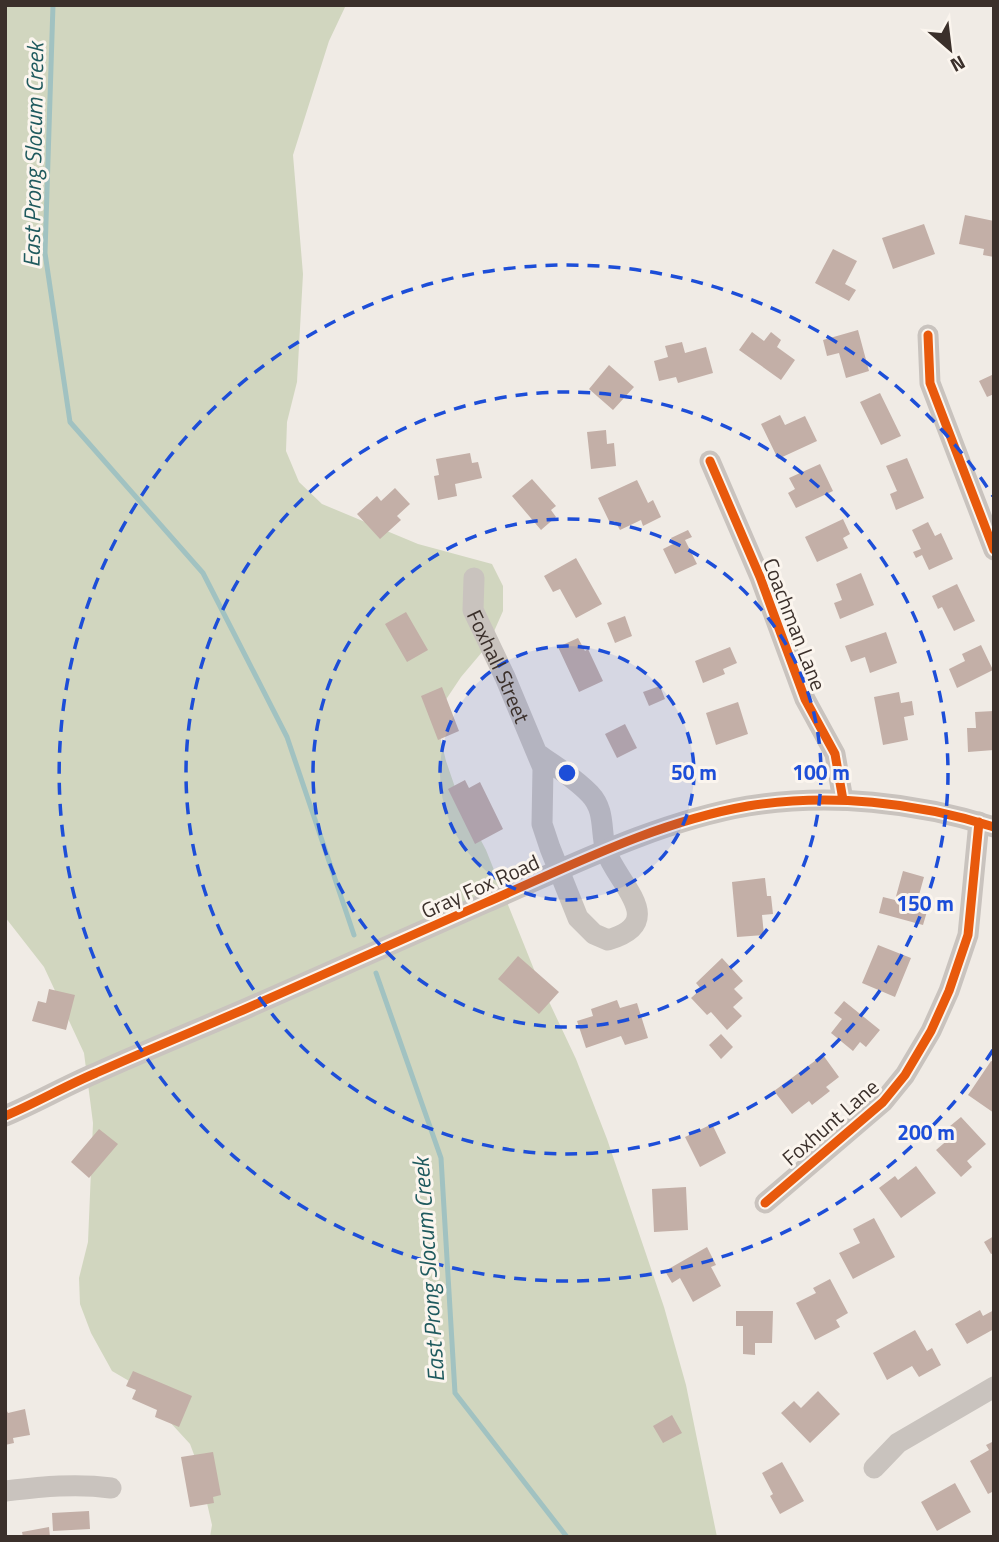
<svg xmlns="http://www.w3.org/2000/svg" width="999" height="1542" font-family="'Titillium Web',sans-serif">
<rect width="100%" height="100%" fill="#f0ebe5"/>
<!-- green -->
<path fill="#d1d6bf" d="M5,5H346L329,41L293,155L303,274L297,382L287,422L286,451L299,482L322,504L418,544L492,564L503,586V611L488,645L461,677L443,704L439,732L446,761L459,799L486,850L535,972L576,1059L607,1139L664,1307L686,1385L717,1537H210L212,1525L199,1468L190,1444L136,1385L112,1371L91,1333L80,1304L79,1278L88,1242L93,1123L84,1053L44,967L5,917Z"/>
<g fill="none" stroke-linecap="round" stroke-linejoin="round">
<!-- stream -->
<path stroke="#a1c2c1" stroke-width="5" d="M53,5L45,253L70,422L203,573L287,737L354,935
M376,973L441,1158L455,1393L567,1537"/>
</g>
<!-- building -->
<path fill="#c3afa7" d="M965,215L994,221V257L983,255L984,249L959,244Z
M924,224L935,254L893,269L882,238Z
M833,249L857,261L845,284L856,290L849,301L815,283Z
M858,330L869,371L846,378L839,353L827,356L823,340Z
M752,332L764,341L771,332L781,340L777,347L795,360L781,380L739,350Z
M682,342L685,353L706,347L713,373L678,383L676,377L659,381L654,361L668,357L665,346Z
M609,365L634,387L613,410L589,389Z
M994,374V394L987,397L979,381Z
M880,393L901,436L881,445L860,402Z
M780,415L785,425L805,416L817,441L778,459L761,424Z
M606,430L607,444L614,443L616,466L591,469L587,432Z
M470,453L472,463L478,462L482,478L455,484L457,496L438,500L434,476L439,475L436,459Z
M907,458L924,498L896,510L890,494L897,491L886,466Z
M820,464L833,491L796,508L788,493L795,489L789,478Z
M532,479L556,506L551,510L556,517L541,530L512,496Z
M637,480L648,503L653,500L661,517L643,526L641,520L620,530L615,521L610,523L598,498Z
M395,488L410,504L397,516L401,520L380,539L357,514L377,496L381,501Z
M843,519L850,534L843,538L848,548L817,562L805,537Z
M928,522L935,536L941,533L953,559L929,570L922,555L916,558L913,552L921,549L912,530Z
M688,530L692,537L685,540L697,564L675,574L663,549L673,544L671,538Z
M576,558L602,604L576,618L560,589L553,592L544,576Z
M861,573L874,605L840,619L834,603L842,600L836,584Z
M957,584L975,621L954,631L942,607L938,609L932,596Z
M406,612L428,650L407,662L385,624Z
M625,616L632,636L615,643L607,623Z
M886,632L897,663L870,673L865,657L851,662L845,646Z
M578,638L585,651L588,649L603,681L579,692L558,647Z
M981,645L993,670L957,688L949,669L965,661L962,654Z
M730,647L737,663L723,669L725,674L703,683L695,661Z
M660,686L665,699L649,706L643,692Z
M442,687L459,731L438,740L421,696Z
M899,692L901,703L912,701L914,715L904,717L908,740L883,745L874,697Z
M738,702L748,734L716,745L706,713Z
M994,711V750L968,752L967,728H976L975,712Z
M625,724L637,748L617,758L605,734Z
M465,780L469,788L480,782L503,829L475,844L448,789Z
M903,871L924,877L919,895L931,898L923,925L879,913L883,897L895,900Z
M765,878L767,896H771L773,914L762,915L764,935L737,937L732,882Z
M878,945L911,958L895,997L862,983Z
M518,956L559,992L539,1014L498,979Z
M722,958L743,981L734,989L743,998L733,1007L742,1016L727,1030L711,1012L707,1015L691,998L701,989L696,983Z
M49,989L75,995L66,1030L32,1021L38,1001L46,1003Z
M617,1000L620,1008L637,1003L648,1038L625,1045L621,1036L586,1048L577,1021L593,1016L591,1009Z
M844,1001L880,1030L866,1047L860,1042L853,1051L831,1033L842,1019L834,1013Z
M721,1034L733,1047L721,1059L709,1045Z
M823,1055L839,1077L826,1087L830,1091L812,1105L809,1101L792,1114L774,1091Z
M991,1061L994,1062V1113L968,1095Z
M961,1117L986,1144L967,1161L972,1167L961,1177L936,1150L950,1138L944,1131Z
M712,1124L726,1153L700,1167L685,1137Z
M99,1129L118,1144L89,1178L71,1162Z
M916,1166L936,1193L901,1218L879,1188L895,1176L898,1180Z
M686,1187L688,1230L654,1232L652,1189Z
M874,1218L895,1257L853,1279L839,1253L860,1243L853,1229Z
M994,1236V1253L991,1254L984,1242Z
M707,1247L716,1265L711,1267L721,1286L693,1302L680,1278L672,1283L665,1271Z
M830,1279L848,1313L836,1320L840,1327L815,1340L796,1303L816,1293L813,1288Z
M980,1310L983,1316L994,1310V1329L967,1344L955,1324Z
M736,1311H773L772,1343H755V1355L743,1354V1326H736Z
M915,1330L927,1351L932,1348L941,1365L919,1377L912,1366L887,1380L873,1353Z
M133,1371L192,1396L179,1427L155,1417L157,1410L132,1399L136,1390L126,1386Z
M818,1391L840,1414L810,1443L781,1413L794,1401L801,1408Z
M5,1407L8,1413L25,1409L30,1435L13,1438L14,1443L5,1445Z
M672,1415L682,1433L663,1443L653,1426Z
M994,1441V1491L988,1494L970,1461L989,1450L986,1445Z
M213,1452L221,1495L213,1497L214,1503L190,1507L181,1457Z
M782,1462L804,1501L780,1514L770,1496L773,1494L762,1473Z
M955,1483L971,1512L937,1531L921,1502Z
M89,1511L90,1529L53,1531L52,1513Z
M49,1527L50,1537H23L22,1532Z"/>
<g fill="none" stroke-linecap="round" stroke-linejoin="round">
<!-- minor -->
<g stroke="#c9c3be" stroke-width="21">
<path d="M928,335L930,383L994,550"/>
<path d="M710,461L760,577L805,699L835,754L843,800"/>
<path id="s1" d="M474,578L473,610L505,677L543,768L542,824L550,848L578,918L594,934L608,940C669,922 618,885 606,851C600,831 606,811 590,794C575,778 556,767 538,754"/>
<path d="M5,1116C36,1103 65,1086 96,1073C145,1051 194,1031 243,1010C324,975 404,938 485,903C570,866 656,822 748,806C829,793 916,802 994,827"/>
<path d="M765,1203L883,1102L905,1075L931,1031L949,991L968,935L979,822"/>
<path d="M874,1468L898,1443L994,1387"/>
<path d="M5,1491C41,1487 75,1483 111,1488"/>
</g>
<!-- cycleway casing -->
<g stroke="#fbf5ee" stroke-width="13">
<path id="cycleway" d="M928,335L930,383L994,550
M710,461L760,577L805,699L835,754L843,800
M5,1116C36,1103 65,1086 96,1073C145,1051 194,1031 243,1010C324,975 404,938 485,903C570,866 656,822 748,806C829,793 916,802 994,827
M765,1203L883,1102L905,1075L931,1031L949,991L968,935L979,822"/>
</g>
<!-- cycleway -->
<use href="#cycleway" stroke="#e8590c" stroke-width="9"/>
</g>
<!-- distance rings -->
<circle cx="567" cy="773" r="127" fill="#1d4ed8" fill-opacity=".12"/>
<g fill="none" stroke="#1d4ed8" stroke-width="3.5" stroke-dasharray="12 9">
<circle cx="567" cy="773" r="127"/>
<circle cx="567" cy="773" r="254"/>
<circle cx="567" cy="773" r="381"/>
<path d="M993 1050A508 508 0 1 1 993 496"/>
</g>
<g text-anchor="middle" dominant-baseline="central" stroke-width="6" stroke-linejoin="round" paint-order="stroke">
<!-- street labels -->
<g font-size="21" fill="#3b302b" stroke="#fbf5ee">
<text transform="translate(795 624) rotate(69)">Coachman Lane</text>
<text stroke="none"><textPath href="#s1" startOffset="94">Foxhall Street</textPath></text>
<text transform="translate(480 886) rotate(-24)">Gray Fox Road</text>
<text transform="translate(830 1122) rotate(-41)">Foxhunt Lane</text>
</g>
<!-- water labels -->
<g font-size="23" font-style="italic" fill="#1f5a5e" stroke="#fbf5ee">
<text transform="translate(33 155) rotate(-89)">East Prong Slocum Creek</text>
<text transform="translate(428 1270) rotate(-94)">East Prong Slocum Creek</text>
</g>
</g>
<circle cx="567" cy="773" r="10" fill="#1d4ed8" stroke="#fbf5ee" stroke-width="3.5"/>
<g font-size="21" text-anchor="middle" font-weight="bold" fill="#1d4ed8" stroke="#fbf5ee" stroke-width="6" stroke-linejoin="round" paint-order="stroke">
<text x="694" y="780">50 m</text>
<text x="821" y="780">100 m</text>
<text x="925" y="911">150 m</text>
<text x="926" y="1140">200 m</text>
</g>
<!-- border -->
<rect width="999" height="1542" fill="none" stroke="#3b302b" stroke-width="14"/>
<!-- north arrow -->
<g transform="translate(950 49) rotate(152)" stroke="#fbf5ee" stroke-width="5" paint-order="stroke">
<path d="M0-5L12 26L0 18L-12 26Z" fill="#3b302b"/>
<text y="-10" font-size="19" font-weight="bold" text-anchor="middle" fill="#3b302b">N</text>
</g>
</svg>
